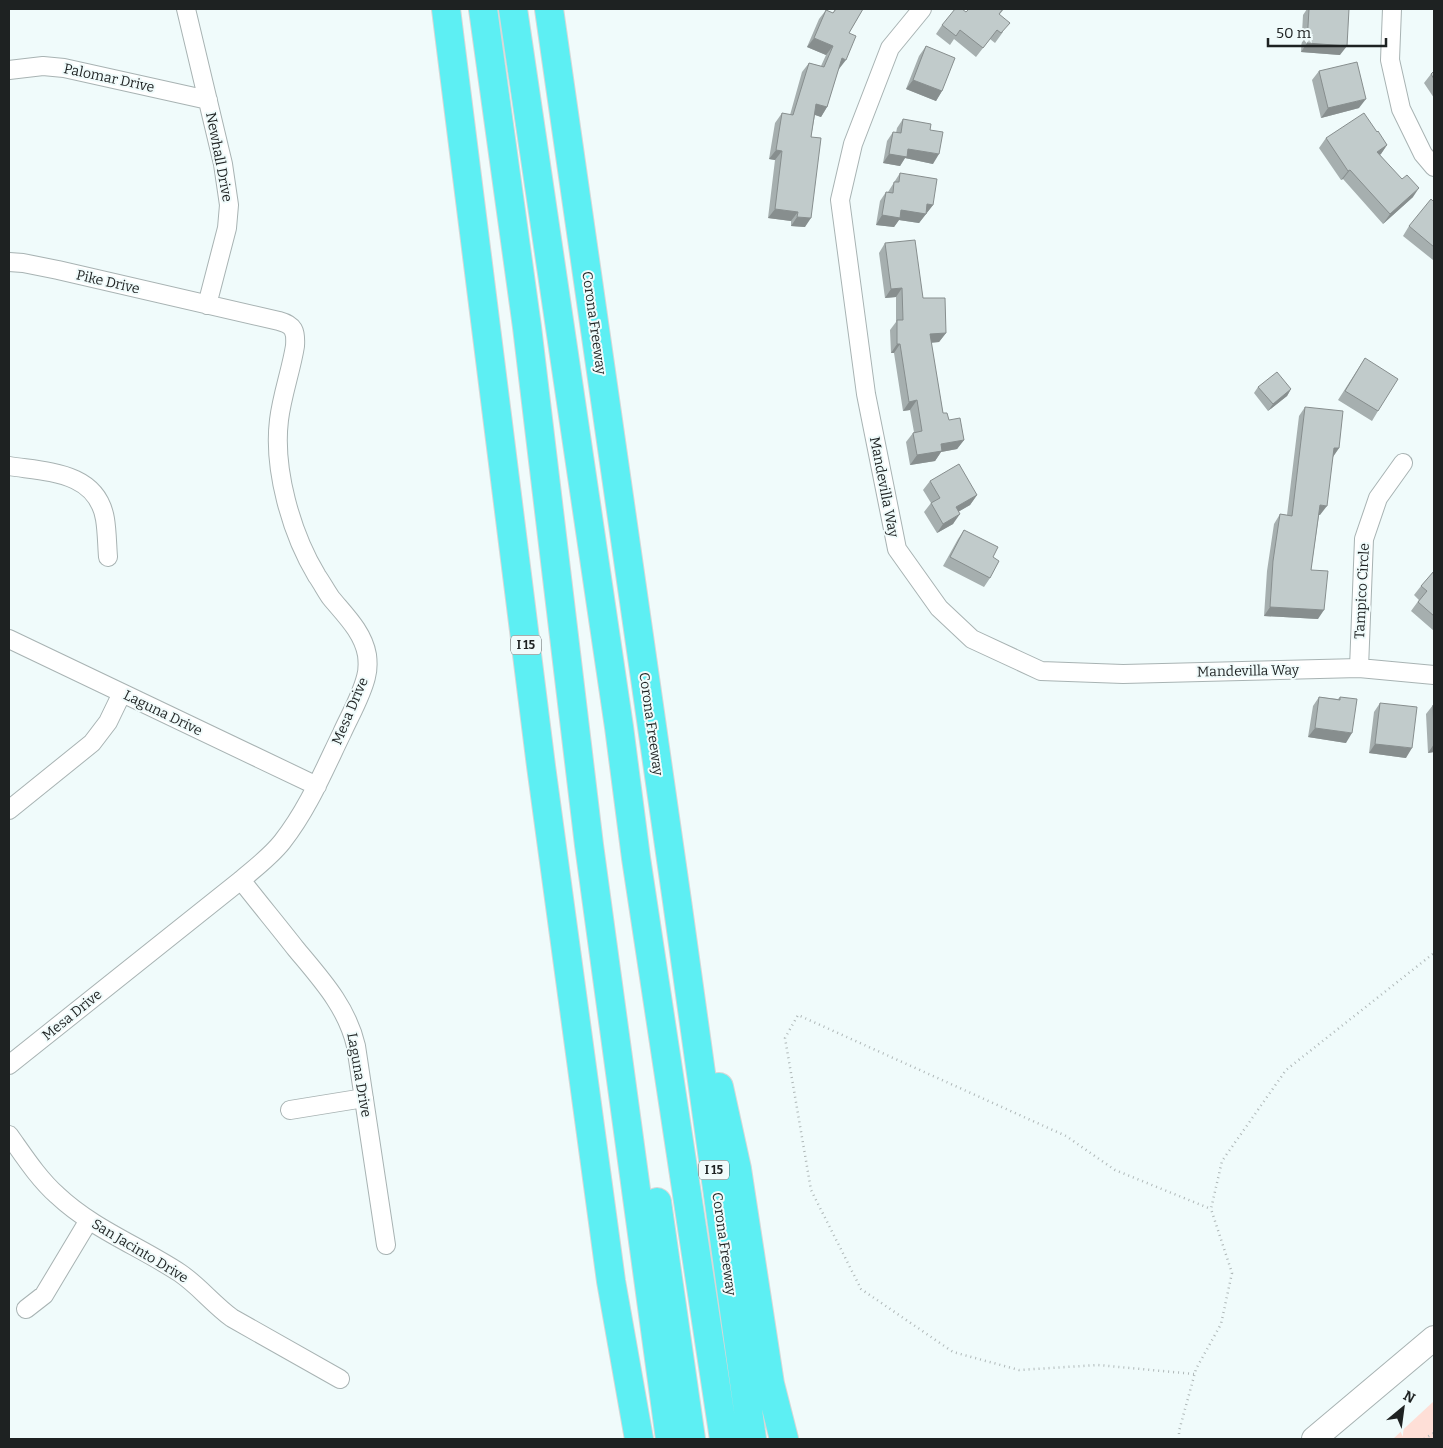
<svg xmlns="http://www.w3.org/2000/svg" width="1443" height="1448" font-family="Bitter,serif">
<rect width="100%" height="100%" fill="#f0fbfb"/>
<!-- green -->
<path fill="#fedfd7" d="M1434,1401V1439H1393Z"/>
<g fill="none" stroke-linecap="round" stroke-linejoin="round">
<!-- street casing -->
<g stroke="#a8b3b3" stroke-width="20">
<path id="street" d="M186,9L223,164L229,205L227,228L207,305
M922,9L890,48L853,144L840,200L866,394L897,549L939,608L972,639L1041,671L1123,674L1359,668L1434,675
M1392,9L1390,60L1401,109L1423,154L1434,167
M9,70L43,66L64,68L208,100
M9,262L23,263L58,270L279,321C294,325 296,331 295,346C291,371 282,395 279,420C273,469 291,533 317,576C322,583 326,591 331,598C345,615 363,632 367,655C368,663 368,670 366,677C361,697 350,715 342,733C324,770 308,809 282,842C270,857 255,868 241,880L9,1065
M9,466C46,472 97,471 105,519C107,531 107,544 108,557
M9,639L317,786
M1359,668L1364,539L1378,498L1403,463
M9,810L92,743L108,722L122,693
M241,880C259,903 278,926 296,949C321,979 347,1007 356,1046L386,1245
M290,1110L364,1098
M9,1135C24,1156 38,1178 57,1195C93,1229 139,1246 180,1273C199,1286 213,1304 232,1318L340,1379
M26,1309L44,1295L89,1220"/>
</g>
<!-- secondary casing -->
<g stroke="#a8b3b3" stroke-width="26">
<path id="secondary" d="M1314,1439L1434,1338"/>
</g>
<!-- highway casing -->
<g stroke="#d6d7d7" stroke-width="30">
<path id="highway" d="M446,9L541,766L611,1281L639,1439
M483,9L527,327L589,845L670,1439
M513,9L619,727L636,858L724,1439
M549,9L677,901L752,1439
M719,1087L737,1169L770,1384L784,1439
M657,1202L691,1439"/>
</g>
<!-- path -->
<path stroke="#afb8b8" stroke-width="2.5" stroke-dasharray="1 4" stroke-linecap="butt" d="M1194,1374L1098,1365L1019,1370L953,1352L861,1289L811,1190L785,1038L798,1015L1066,1136L1115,1170L1211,1209
M1179,1439V1431L1196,1369L1221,1324L1232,1273L1211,1209L1222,1161L1286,1070L1434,953
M1424,1439L1434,1433"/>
<!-- street -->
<use href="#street" stroke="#fff" stroke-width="18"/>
<!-- secondary -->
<use href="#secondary" stroke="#fff" stroke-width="24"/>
<!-- highway -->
<use href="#highway" stroke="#5deff3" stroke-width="28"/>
</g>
<!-- wall -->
<path fill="#a6afaf" d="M835,9H863L849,33L827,107L821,117L815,115L811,137L805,227L791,226V221L768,218L775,160L769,159L775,123L782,113L790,115L802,72L809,63L821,66L826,55L807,47L819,19L826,10L833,13Z
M1004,9L999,15L1003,32L995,43L990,39L976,57L954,39L950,45L936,34L942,25L966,12Z
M1307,9H1309L1340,55L1301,52L1303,15Z
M926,46L942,91L936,101L906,89L919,56Z
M1319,71L1359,108L1321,118L1312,80Z
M1434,71V98L1424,83L1431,74Z
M903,119L930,130L933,164L905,158L900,166L883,163L887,141L893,132L896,133L897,128Z
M1377,132L1387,145L1380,155L1413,197L1383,224L1343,179L1341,180L1319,148L1326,138Z
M900,173L933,205L919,223L899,220L894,227L876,225L880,201L886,192H888Z
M1434,202V258L1433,260L1403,236L1409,226Z
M885,243L923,298L946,333L939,342L931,343L943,413L964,440L957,449L941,452L935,461L910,465L906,442L913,433L914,432L910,410L903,411L894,353H891L890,330L896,322V297L885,298L879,253Z
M1365,358L1378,411L1372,421L1338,400Z
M1258,387L1291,389L1287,396L1268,411L1254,393Z
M1305,407L1339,448L1333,457L1320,515H1319L1311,570L1318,619L1264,616L1267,571L1274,524L1280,514L1287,515L1299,416Z
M930,481L977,495L970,505L958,512L953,524L937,533L924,512L931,503L923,490Z
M964,530L993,557L990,578L984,587L943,566L958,539Z
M1434,571V631L1411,611L1419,600L1414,595L1421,586Z
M1319,697L1338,699L1340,697L1346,743L1308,737L1313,706Z
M1380,703L1406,758L1369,753L1374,712Z
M1433,705H1434V752L1428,753L1426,714Z"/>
<!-- shaded-wall -->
<path fill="#878e8e" d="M814,38L833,46L826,55L807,47Z
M1307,43L1347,46L1340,55L1301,52Z
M842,58L846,60L839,69L835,67Z
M913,80L942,91L936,101L906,89Z
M1366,99L1359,108L1321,118L1328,108Z
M816,104L827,107L821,117L810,113Z
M1387,145L1381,154L1371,161L1377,152Z
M908,149L939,154L933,164L905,158L900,166L883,163L889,154Z
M776,150L782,151L775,160L769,159Z
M1350,170L1343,179L1341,180L1348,171Z
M1419,188L1413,197L1383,224L1390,214Z
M927,204L933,205L919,223L899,220L894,227L876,225L882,215Z
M775,209L798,212L791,221L768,218Z
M797,217L811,218L805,227L791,226Z
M902,288L896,297L885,298L891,289Z
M946,333L939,342L923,343L930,334Z
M897,344H900L894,353H891Z
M1291,389L1287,396L1268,411L1273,404Z
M917,400L910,410L903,411L909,402Z
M964,440L957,449L941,452L935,461L910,465L917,455L941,444Z
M1334,448H1339L1332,458Z
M977,495L970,505L949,517L956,507Z
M1320,505L1327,506L1320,515H1314Z
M960,514L953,524L937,533L943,524Z
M1270,607L1324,610L1318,619L1264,616Z
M1315,728L1352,733L1346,743L1308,737Z
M1375,744L1412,748L1406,758L1369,753Z
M1434,744V752L1428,753Z"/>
<!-- building -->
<path fill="#c1cbcb" stroke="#878e8e" d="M836,9H863L849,33L856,36L846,60L842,58L827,107L816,104L811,137L821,138L811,218L797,217L798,212L775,209L782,151L776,150L782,113L793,115L809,63L824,67L833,46L814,38L826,10L833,13Z
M955,9H962L966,12L969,9H1003L999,14L1010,23L1001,33L997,30L983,48L960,30L956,36L942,25Z
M1309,9H1349L1347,46L1307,43Z
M926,46L955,58L942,91L913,80Z
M1357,62L1366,99L1328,108L1319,71Z
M1434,71V79L1431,74Z
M1364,113L1377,132L1378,131L1387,145L1377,152L1402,179L1407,175L1419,188L1390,214L1350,170L1348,171L1326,138Z
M903,119L931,124L930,130L943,132L939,154L908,149L907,157L889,154L893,132L901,133Z
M900,173L937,179L933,205L927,204L926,214L901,210L900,218L882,215L886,192L893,193L894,182H899Z
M1431,199L1434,202V247L1409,226Z
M915,240L923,298H945L946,333L930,334L943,413H947L949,420L960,418L964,440L941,444L942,451L917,455L913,433L922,431L917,400L909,402L900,344H897V320H903L902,288L891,289L885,243Z
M1365,358L1398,379L1378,411L1345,391Z
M1277,372L1291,389L1273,404L1258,387Z
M1305,407L1343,411L1339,448H1334L1327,506L1320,505L1311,570L1328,571L1324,610L1270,607L1273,561L1280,514L1292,516Z
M959,464L977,495L956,507L960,514L943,524L931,503L940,498L930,481Z
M964,530L998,547L993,557L999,561L990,578L950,557Z
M1434,571V616L1418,602L1427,591L1421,586Z
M1319,697L1340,700V697L1357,699L1352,733L1315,728Z
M1380,703L1417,707L1412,748L1375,744Z
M1433,705H1434V733Z"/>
<g text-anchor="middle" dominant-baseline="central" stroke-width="4" stroke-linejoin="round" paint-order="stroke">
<!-- shield labels -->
<g fill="#f0fbfb" stroke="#5d6363" stroke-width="1">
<rect x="511" y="635.5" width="30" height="19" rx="4"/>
<rect x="699" y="1160.5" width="30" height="19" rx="4"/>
</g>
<g font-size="12" font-weight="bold" fill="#1e2222">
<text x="526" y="645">I 15</text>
<text x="714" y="1170">I 15</text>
</g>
<!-- street labels -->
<g font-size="14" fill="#1e2222" stroke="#f0fbfb">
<text transform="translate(109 78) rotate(12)">Palomar Drive</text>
<text transform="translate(219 157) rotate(79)">Newhall Drive</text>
<text transform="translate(108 282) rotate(13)">Pike Drive</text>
<text transform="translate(594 323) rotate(82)">Corona Freeway</text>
<text transform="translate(884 487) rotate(79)">Mandevilla Way</text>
<text transform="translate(1362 591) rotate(-87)">Tampico Circle</text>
<text transform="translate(1248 671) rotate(-1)">Mandevilla Way</text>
<text transform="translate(350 711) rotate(-67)">Mesa Drive</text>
<text transform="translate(163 713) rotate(26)">Laguna Drive</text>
<text transform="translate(651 724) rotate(82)">Corona Freeway</text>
<text transform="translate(72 1015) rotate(-39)">Mesa Drive</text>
<text transform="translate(359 1075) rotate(80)">Laguna Drive</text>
<text transform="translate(724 1244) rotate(82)">Corona Freeway</text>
<text transform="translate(140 1251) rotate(31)">San Jacinto Drive</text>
</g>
</g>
<!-- border -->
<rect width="1443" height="1448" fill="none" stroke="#1e2222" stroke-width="20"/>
<!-- north arrow -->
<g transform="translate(1403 1408) rotate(29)" stroke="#f0fbfb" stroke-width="4" paint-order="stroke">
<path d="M0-4L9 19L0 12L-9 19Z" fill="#1e2222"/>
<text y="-8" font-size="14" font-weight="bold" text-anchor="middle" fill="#1e2222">N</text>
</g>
<!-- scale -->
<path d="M1268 38v8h118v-8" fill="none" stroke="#1e2222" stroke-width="2.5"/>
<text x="1276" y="38" font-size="15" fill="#1e2222" stroke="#f0fbfb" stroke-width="4" paint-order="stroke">50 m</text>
</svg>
